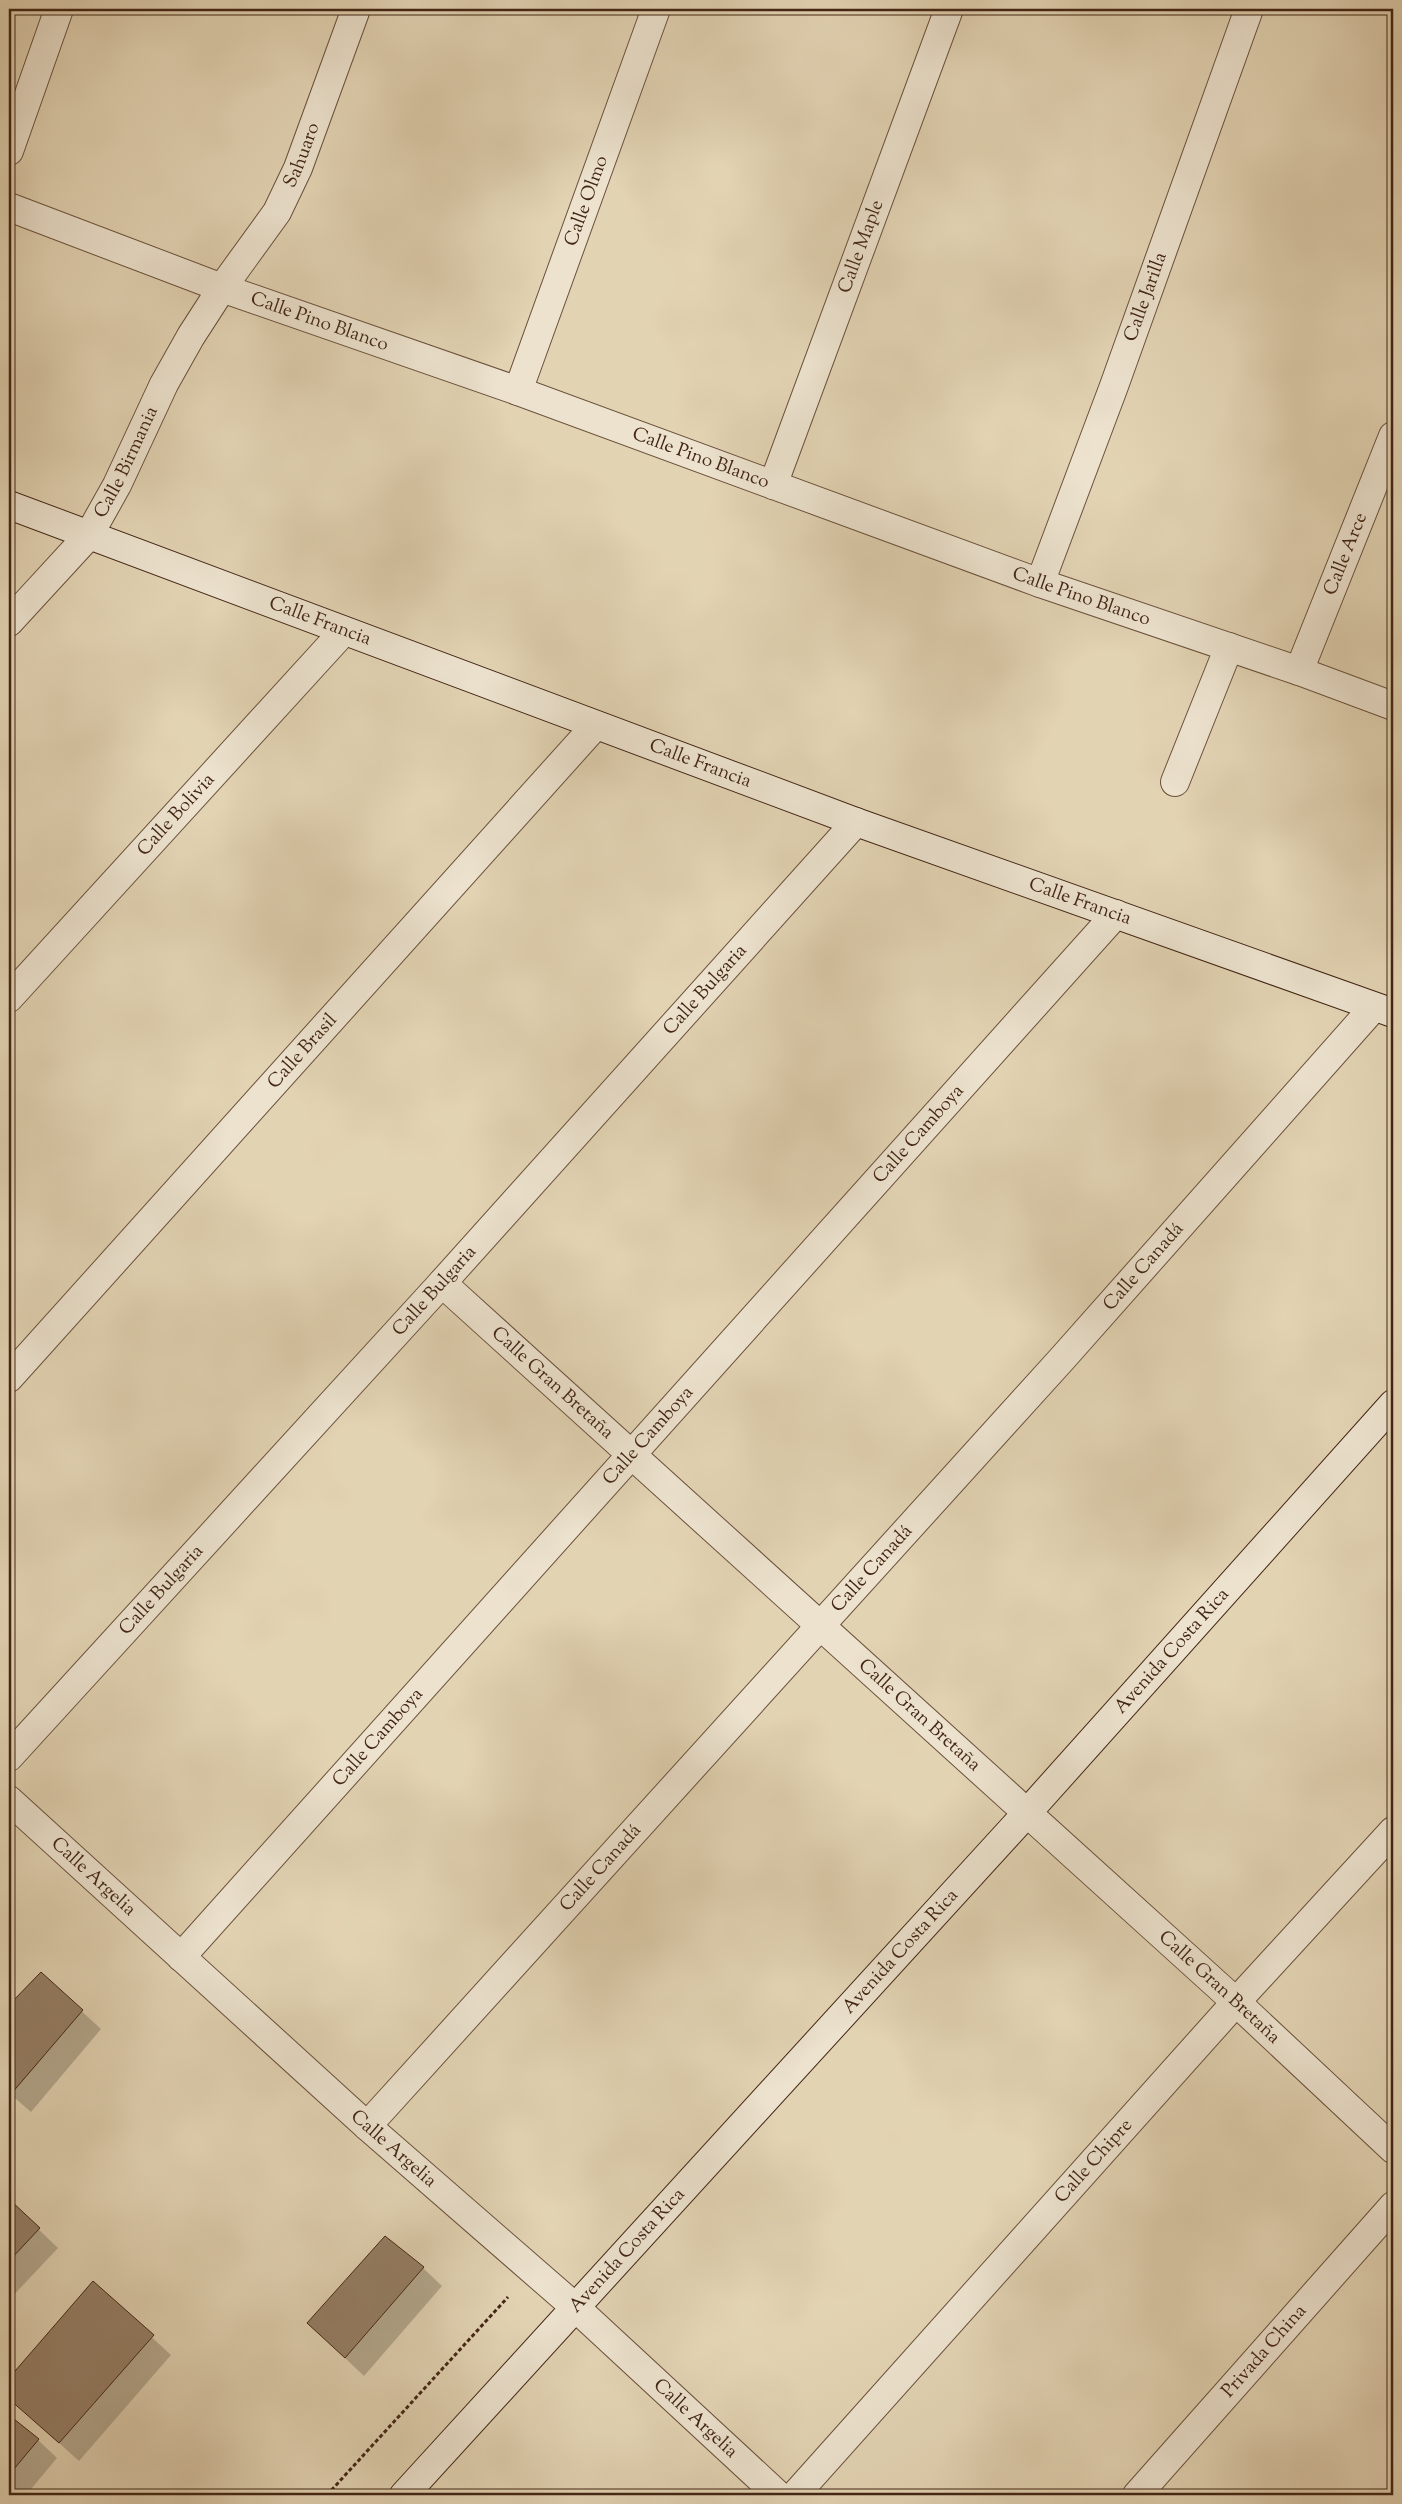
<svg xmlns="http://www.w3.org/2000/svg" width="1402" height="2504" font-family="'Sorts Mill Goudy',serif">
<rect width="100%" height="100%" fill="#e2d3b3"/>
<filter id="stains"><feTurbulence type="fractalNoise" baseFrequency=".004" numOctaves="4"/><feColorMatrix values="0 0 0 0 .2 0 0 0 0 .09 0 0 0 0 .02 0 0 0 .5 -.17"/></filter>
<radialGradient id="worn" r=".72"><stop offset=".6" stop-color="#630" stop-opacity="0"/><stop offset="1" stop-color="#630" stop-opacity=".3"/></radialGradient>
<!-- shadow -->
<path fill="#0003" d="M41,1974L101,2029L31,2112L9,2093V2007Z
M9,2201L58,2248L9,2300Z
M385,2237L423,2268L442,2286L364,2376L328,2342Z
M93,2283L171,2355L79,2461L9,2398V2380Z
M9,2417L38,2440L57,2458L26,2495H9Z"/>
<!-- building -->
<path fill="#968067" stroke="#432615" d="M41,1972L83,2010L11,2094L9,2092V2005Z
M9,2199L40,2228L9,2261Z
M385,2236L424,2267L345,2358L307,2323Z
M93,2281L154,2335L59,2443L9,2399V2378Z
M9,2415L39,2439L9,2475Z"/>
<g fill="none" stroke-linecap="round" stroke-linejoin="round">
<!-- street casing -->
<g stroke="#6b513c" stroke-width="30">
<g id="street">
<path d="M9,151L59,9"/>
<path id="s1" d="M9,207L222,288L518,391L1040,583L1299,671L1393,706"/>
<path id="s2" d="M518,391L656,9"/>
<path id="s3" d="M773,485L949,9"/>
<path id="s4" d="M1040,583L1114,386L1249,9"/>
<path id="s5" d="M9,622L89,535L117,485L164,384L191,336L222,288L277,212L298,168L356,9"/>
<path id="s6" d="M1299,671L1393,436"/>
<path d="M1175,782L1229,647"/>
<path id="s7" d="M9,998L343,632"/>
<path id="s8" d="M442,1283L1236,2002L1393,2149"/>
<path id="s9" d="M9,1378L595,726"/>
<path id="s10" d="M9,1757L442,1283L856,822"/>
<path id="s11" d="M9,1800L367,2126L576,2308L778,2495"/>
<path id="s12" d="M181,1957L1116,914"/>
<path id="s13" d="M367,2126L1061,1360L1374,1007"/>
<path id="s14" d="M795,2495L1236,2002L1393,1831"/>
<path id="s15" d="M1137,2495L1393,2206"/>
</g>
</g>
<!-- secondary casing -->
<g stroke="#432615" stroke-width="30">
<g id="secondary">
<path id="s16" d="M9,505L856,822L1393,1013"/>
<path id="s17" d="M404,2495L1026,1814L1393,1404"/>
</g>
</g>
<!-- path -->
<path stroke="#432615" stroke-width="3" stroke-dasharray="4 2.5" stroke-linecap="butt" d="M327,2495L508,2297"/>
<!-- street -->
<use href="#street" stroke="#ece2ce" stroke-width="28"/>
<!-- secondary -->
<use href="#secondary" stroke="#ece2ce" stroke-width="28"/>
</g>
<g text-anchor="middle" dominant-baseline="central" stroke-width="4.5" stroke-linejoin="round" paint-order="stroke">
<!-- street labels -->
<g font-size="19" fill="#432615" stroke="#ece2ce">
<text stroke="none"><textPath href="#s5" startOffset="555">Sahuaro</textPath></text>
<text stroke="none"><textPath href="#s2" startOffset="202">Calle Olmo</textPath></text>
<text stroke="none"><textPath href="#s3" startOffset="254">Calle Maple</textPath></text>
<text stroke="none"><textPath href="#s4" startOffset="305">Calle Jarilla</textPath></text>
<text stroke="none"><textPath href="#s1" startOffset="331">Calle Pino Blanco</textPath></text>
<text stroke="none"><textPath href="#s1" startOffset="736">Calle Pino Blanco</textPath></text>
<text stroke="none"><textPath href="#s5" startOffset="200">Calle Birmania</textPath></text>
<text stroke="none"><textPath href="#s6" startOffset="126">Calle Arce</textPath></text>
<text stroke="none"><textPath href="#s1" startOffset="1141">Calle Pino Blanco</textPath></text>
<text stroke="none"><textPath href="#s16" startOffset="332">Calle Francia</textPath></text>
<text stroke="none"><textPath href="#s16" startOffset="738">Calle Francia</textPath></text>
<text stroke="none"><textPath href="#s7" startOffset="248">Calle Bolivia</textPath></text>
<text stroke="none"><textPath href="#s16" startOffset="1142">Calle Francia</textPath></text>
<text stroke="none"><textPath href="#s10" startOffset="1036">Calle Bulgaria</textPath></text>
<text stroke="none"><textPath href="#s9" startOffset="439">Calle Brasil</textPath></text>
<text stroke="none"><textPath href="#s12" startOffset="1105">Calle Camboya</textPath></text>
<text stroke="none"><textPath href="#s13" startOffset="1158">Calle Canadá</textPath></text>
<text stroke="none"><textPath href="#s10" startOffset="631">Calle Bulgaria</textPath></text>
<text stroke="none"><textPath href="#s8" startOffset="149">Calle Gran Bretaña</textPath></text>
<text stroke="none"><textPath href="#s12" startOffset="700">Calle Camboya</textPath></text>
<text stroke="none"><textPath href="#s13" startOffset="752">Calle Canadá</textPath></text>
<text stroke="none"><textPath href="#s10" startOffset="226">Calle Bulgaria</textPath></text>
<text stroke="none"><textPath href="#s17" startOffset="1141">Avenida Costa Rica</textPath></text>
<text stroke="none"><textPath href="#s8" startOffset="644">Calle Gran Bretaña</textPath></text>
<text stroke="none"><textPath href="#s12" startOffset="295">Calle Camboya</textPath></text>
<text stroke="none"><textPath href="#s13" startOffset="348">Calle Canadá</textPath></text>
<text stroke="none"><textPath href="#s11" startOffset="114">Calle Argelia</textPath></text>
<text stroke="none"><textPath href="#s17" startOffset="736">Avenida Costa Rica</textPath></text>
<text stroke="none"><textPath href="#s8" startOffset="1049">Calle Gran Bretaña</textPath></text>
<text stroke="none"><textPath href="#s11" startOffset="519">Calle Argelia</textPath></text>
<text stroke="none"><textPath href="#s14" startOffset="448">Calle Chipre</textPath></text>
<text stroke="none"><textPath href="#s17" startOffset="331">Avenida Costa Rica</textPath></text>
<text stroke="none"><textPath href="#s15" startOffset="192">Privada China</textPath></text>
<text stroke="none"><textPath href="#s11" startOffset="924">Calle Argelia</textPath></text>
</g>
</g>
<!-- margin -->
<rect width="1402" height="2504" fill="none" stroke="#e2d3b3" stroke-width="30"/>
<rect x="10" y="10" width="1382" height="2484" fill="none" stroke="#432615" stroke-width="2.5"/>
<rect x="15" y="15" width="1372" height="2474" fill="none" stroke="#432615"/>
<rect width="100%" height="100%" filter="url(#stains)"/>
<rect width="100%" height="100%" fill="url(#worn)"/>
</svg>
